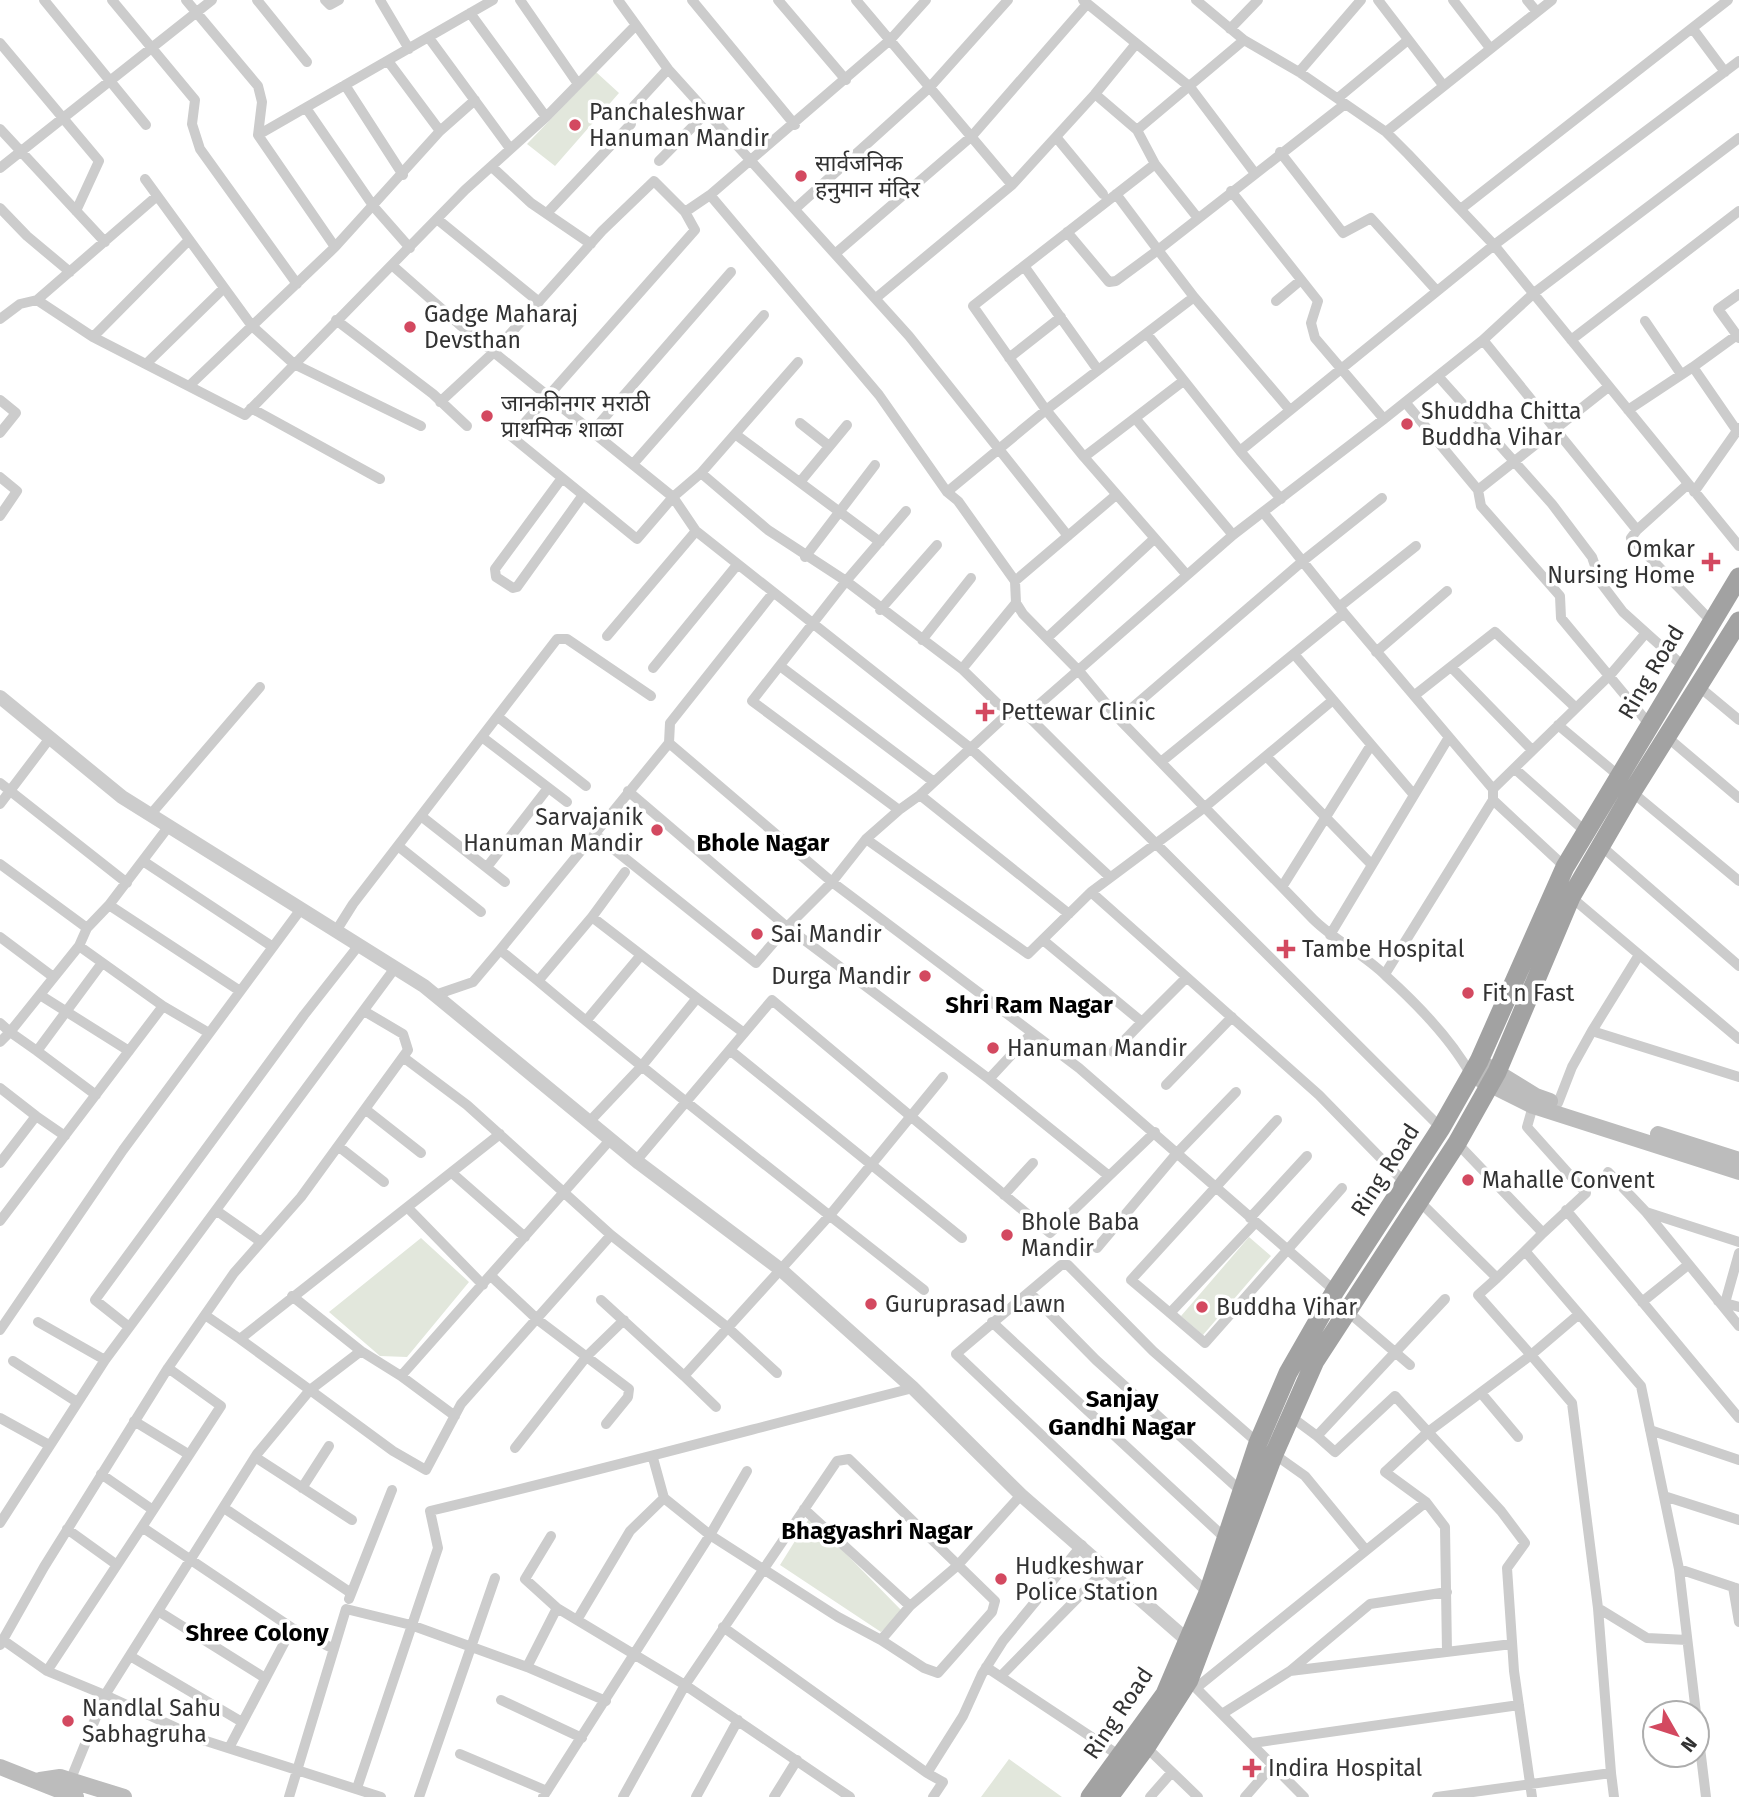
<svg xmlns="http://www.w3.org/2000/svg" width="1739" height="1797" font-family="'Fira Sans','Noto Sans Devanagari',sans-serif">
<rect width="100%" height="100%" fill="#fff"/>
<!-- green -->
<path fill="#e2e7dc" d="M596,72L619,93L555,166L527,144Z
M1249,1237L1271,1256L1203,1335L1181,1316Z
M421,1238L469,1282L407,1357L380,1356L329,1312Z
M810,1517L902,1611L881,1632L780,1565Z
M1009,1759L1062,1797H981Z"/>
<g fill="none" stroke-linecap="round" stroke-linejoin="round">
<!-- minor -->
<path stroke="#ccc" stroke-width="10" d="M44,0L146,125
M112,0L195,100L192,124L200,149L297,284
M186,0L258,86L262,102L258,135
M257,0L307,62
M325,0L330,5L339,0
M380,0L409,49
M520,0L578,84
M618,0L668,69L909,336L1068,536
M692,0L795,125
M778,0L846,80
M856,0L1012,185
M926,0L890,40L710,195L879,395L947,492
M1083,0L1190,87L1254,172
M1196,0L1244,40L1299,72L1386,132L1408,154L1494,245L1739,546
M1378,0L1443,85
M1453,0L1490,48
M1527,0L1537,12
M470,13L546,117
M1230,29L1258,0
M1693,29L1725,72
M429,38L509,147
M0,43L99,161L76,211
M1135,45L1095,94L1137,130L1155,164L1197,217
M388,61L440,131
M1299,72L1361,0
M345,85L403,175
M1338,98L1408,40
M1345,104L1158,250L1194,297L1046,410L947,492L958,501L1015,581L1016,603L1023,614L1079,671L1119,719L1313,919C1335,941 1364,954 1386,976C1417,1004 1451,1039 1471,1075
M634,106L668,69
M306,108L374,207L410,248
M0,129L105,242
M1137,130L1244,40
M1386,132L1552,0
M1056,137L1103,194
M1280,152L1343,233L1371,218L1437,291
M659,161L707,112
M492,167L531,203L591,244
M0,168L212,0
M145,179L252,326L294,364L421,426
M1231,191L1318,301L1311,323L1315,338L1384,419
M0,208L27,236L70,272
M796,208L930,87L1008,0
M1462,208L1728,0
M548,212L631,124
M685,212L710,195
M437,219L539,302
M1067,232L1109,282L1116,281L1158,250L1116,194
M335,247L440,131L475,100
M836,253L972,136L1087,4
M393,266L460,325L673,497L701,473L768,530L846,581L962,669L999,705L1027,715
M1024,266L973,306L1046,410L1084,457L1135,418L1233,535
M1739,294L1718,309L1739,338
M1194,297L1289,409
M876,298L1012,185L1095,94
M37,300L93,337L245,415L465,190L546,117L636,25
M1276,301L1301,280
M0,319L20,304L37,300L157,196
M336,320L433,394L467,426
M1645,321L1681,374
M1147,334L1240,451L1494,245L1739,61
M93,337L189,240
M1483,340L1637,530L1687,485
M1571,340L1739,211
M1009,358L1061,317
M146,364L224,288
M1693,367L1737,335
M1098,370L1024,266L1155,164
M1438,376L1552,504L1592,557L1601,583L1623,612L1683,666
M189,386L335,247L258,135L493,0
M1607,388L1478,490L1481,506L1560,596L1561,618L1649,724
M0,400L16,413L0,433
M440,402L494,352L602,231L654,181L685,212L695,230L512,437L637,539L673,497L696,531L969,747L1110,877
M1405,402L1478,490
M251,408L380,479
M1628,410L1693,367L1737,431
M1135,418L1182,382
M800,423L829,446
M592,432L731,272
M735,434L880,542
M1240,451L1281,499
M1084,457L1186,574
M633,464L764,315
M701,473L798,362
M0,477L17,491L0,516
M562,478L495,569L496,577L513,588L517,587L583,495
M800,482L847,425
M1694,492L1739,428
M1637,530L1631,538L1711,621
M805,557L875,465
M1015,581L1116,495
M1339,607L1416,546
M880,610L937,545
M1344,613L1493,789V800L1565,867
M607,636L696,531
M1047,638L1154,539
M922,640L971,578
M1376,652L1447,591
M1294,654L1414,795
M780,666L934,782
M653,668L737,565
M1452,668L1532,750
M962,669L1016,603
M1697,685L1739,720
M1415,695L1495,632L1575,707
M1333,700L1205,807L1091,892L1319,1095L1406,1184
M498,717L586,786
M1119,719L1304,560L1382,498
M1558,725L1619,776
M482,737L567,802
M1667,737L1739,798
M669,743L832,882L866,839L899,810L752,701L846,581L906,511
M1266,756L1372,865
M1161,762L1344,613L1263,512
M1515,769L1586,832
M0,783L127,883
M1493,789L1611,674L1645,634
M1632,792L1739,881
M920,795L1069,914
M0,804L50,738
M899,810L920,795L1012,710
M151,814L260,687
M421,816L505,882
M596,835L756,963L787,927L628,791
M866,839L1028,954L1091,892
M1600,845L1739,966
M398,846L481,912
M143,861L273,947
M0,864L87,928
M487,867L548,788
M1282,887L1371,745
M1571,897L1739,1039
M109,905L169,826
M592,917L625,872
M336,931L353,904L557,639H567L651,696
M1330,935L1449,737
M0,937L52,976
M1043,940L1142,1022L1186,978
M500,950L538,981
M1385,974L1493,800
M40,995L129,1051
M435,995L473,982L500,950L669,743L670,723L773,593
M697,998L744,1033
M163,1006L209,1033
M586,1021L641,955
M0,1023L10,1032L79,946
M1592,1031L1639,955
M0,1042L10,1032L37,1051
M731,1051L962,1238
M1113,1052L1142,1022
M403,1057L467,1105L611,1235
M989,1079L1031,1034
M1166,1085L1232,1017
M0,1088L36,1116
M96,1095L37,1051L102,963
M1558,1103L1572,1067L1592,1031L1739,1077
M1533,1106L1527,1127L1586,1193L1543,1233
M365,1109L421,1153
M589,1122L641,1067L697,998L592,917L538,981C664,1087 794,1187 924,1290
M1441,1128L1027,715L1233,535L1384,419L1483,340L1534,293L1739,138
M1155,1132L1109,1176L989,1079L787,927L832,882L1079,1068L1335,1291
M500,1134L240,1339L310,1390L361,1351L401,1376L610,1140
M1457,1143L1543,1233L1525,1251L1641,1386L1679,1569L1739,1589
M338,1146L384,1182
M636,1161L772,1000L1050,1233L1109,1176
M0,1163L36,1116L65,1136
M1608,1172L1646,1212
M452,1173L525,1237
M1004,1195L1033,1163
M1419,1201L1497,1278L1525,1251
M408,1208L483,1285
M1566,1210L1739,1418
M217,1211L261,1242
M1250,1218L1307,1156
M0,1221L163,1006L79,946L87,928L109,905L240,991
M1255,1223L1170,1313L1205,1343L1342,1188
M1739,1242L1646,1212L1739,1326
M1097,1248L1177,1153L1236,1092
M491,1276L538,1320L629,1389L628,1397L606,1424
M1497,1278L1478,1295L1531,1355L1428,1432L1501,1511L1525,1543L1507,1568L1514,1671L1532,1797
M1029,1292L1096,1360L1242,1492
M292,1296L361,1351
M601,1300L684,1376L830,1215L943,1077
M1718,1301L1739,1307
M1642,1302L1688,1265
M1725,1303L1739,1253
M1347,1311L1410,1365
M1170,1313L1131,1280L1277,1120
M205,1315L240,1339
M1578,1315L1531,1355L1572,1403L1598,1608L1611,1773
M38,1322L105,1360
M992,1322L1226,1539
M129,1327L95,1300L304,1015L359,945
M0,1330L123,1150L301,909
M13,1361L77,1402
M401,1376L455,1416
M684,1376L716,1407
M1481,1393L1518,1437
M1290,1416L1317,1436
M0,1418L49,1445
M134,1421L188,1454
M1650,1430L1739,1460
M515,1448L587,1356L624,1320
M1274,1454L1305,1476L1365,1549
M255,1457L352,1520
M653,1458L664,1498L710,1535L747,1471
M101,1474L153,1510
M302,1488L329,1446
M1664,1496L1739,1520
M1426,1502L1385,1472L1428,1432L1395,1396L1335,1452L1317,1436L1445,1299
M224,1508L351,1593
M804,1509L910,1606
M0,1523L105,1360L395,968
M142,1527L221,1406L168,1368
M67,1529L117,1565
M551,1536L525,1579L557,1608L685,1685L850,1797
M1679,1569L1696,1713
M1733,1587L1739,1622
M1208,1593L956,1354L1061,1265H1068L1153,1351L1258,1443
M349,1599L392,1490
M557,1608L527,1667L606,1701
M1598,1608L1647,1638L1687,1640
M158,1611L265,1678
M577,1620L630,1531L664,1498
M723,1627L927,1773
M3,1640L47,1671L142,1527L292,1628L334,1649
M0,1645L44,1567L168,1368L234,1273L301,1197L408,1050L403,1034L364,1011
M130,1656L242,1722
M986,1667L1120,1756
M47,1671L105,1695L257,1454L310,1390L393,1451L426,1470L461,1404L611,1235L727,1327L777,1373
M1290,1671L1370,1604L1447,1592
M1001,1676L1107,1568
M1193,1685L1304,1797
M1196,1688L1426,1502L1445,1527L1447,1652
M501,1700L582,1738
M1222,1714L1290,1671L1512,1644
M1697,1723L1706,1797
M1253,1743L1519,1705
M1146,1747L1198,1797
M229,1748L292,1628
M460,1754L547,1791
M68,1786L105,1695L203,1740L381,1797
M357,1788L438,1548L430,1511C592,1473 752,1429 913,1388
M289,1797L346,1609L411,1625L527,1667
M419,1797L495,1578
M543,1797L710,1535L838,1617L881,1640L910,1606L957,1566L1021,1495
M623,1797L685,1685L837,1461L849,1459L995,1601L992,1612L938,1673L924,1668L881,1640
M696,1797L738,1720
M774,1797L797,1760
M933,1797L943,1782L927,1773L963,1716L982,1674L1003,1641L1082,1545
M1150,1797L1172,1772
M1245,1797L1273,1765
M1437,1797L1611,1773L1614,1797"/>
<!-- tertiary -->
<path stroke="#ccc" stroke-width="14" d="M0,697L122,797L424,986L639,1163L780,1269L913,1388L1021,1495L1187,1640"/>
<!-- secondary -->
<path stroke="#bcbcbc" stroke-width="16" d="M1479,1061L1536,1096L1550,1101
M1481,1080L1533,1106L1739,1172
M1658,1134L1739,1160
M0,1767L76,1797
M40,1780L60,1777L124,1797"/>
<!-- trunk -->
<path stroke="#a2a2a2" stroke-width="19" d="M1090,1797L1165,1694L1208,1593L1258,1443L1288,1373L1335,1291L1441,1128L1479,1061L1565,867L1739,577
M1109,1797L1146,1747L1189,1680L1274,1454L1315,1361L1457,1143L1497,1072L1571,897L1632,792L1739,621"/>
</g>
<!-- markers -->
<g fill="#d34960" stroke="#fff" stroke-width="2.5">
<circle cx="575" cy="125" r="7"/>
<circle cx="801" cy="176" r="7"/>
<circle cx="410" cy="327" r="7"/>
<circle cx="487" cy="416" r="7"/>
<circle cx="1407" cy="424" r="7"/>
<path d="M1707.5 551.5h7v7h7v7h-7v7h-7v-7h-7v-7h7z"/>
<path d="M981.5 701.5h7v7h7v7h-7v7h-7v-7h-7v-7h7z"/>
<circle cx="657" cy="830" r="7"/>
<circle cx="757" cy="934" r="7"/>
<path d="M1282.5 938.5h7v7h7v7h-7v7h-7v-7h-7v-7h7z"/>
<circle cx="925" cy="976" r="7"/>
<circle cx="1468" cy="993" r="7"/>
<circle cx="993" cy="1048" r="7"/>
<circle cx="1468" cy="1180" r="7"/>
<circle cx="1007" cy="1235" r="7"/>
<circle cx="871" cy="1304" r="7"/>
<circle cx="1202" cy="1307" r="7"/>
<circle cx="1001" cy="1579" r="7"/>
<circle cx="68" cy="1721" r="7"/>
<path d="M1248.5 1757.5h7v7h7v7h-7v7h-7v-7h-7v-7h7z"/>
</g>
<g text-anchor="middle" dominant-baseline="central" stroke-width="7" stroke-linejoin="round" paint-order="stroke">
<!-- poi labels -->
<g font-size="23" fill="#323232" stroke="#fff" text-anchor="start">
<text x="589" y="112">Panchaleshwar<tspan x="589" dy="26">Hanuman Mandir</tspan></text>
<text x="815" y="163">सार्वजनिक<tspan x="815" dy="26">हनुमान मंदिर</tspan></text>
<text x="424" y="314">Gadge Maharaj<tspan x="424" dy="26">Devsthan</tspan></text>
<text x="501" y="403">जानकीनगर मराठी<tspan x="501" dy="26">प्राथमिक शाळा</tspan></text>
<text x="1421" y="411">Shuddha Chitta<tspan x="1421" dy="26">Buddha Vihar</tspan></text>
<text x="1695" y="549" text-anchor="end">Omkar<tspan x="1695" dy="26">Nursing Home</tspan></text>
<text x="1001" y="712">Pettewar Clinic</text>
<text x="643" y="817" text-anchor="end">Sarvajanik<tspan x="643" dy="26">Hanuman Mandir</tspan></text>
<text x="771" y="934">Sai Mandir</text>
<text x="1302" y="949">Tambe Hospital</text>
<text x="911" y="976" text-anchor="end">Durga Mandir</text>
<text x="1482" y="993">Fit n Fast</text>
<text x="1007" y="1048">Hanuman Mandir</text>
<text x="1482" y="1180">Mahalle Convent</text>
<text x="1021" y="1222">Bhole Baba<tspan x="1021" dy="26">Mandir</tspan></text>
<text x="885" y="1304">Guruprasad Lawn</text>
<text x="1216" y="1307">Buddha Vihar</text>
<text x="1015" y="1566">Hudkeshwar<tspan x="1015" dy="26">Police Station</tspan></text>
<text x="82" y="1708">Nandlal Sahu<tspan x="82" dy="26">Sabhagruha</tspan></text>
<text x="1268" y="1768">Indira Hospital</text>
</g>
<!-- street labels -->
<g font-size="23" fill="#323232" stroke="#fff">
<text transform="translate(1651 672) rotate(-59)">Ring Road</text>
<text transform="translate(1385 1170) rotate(-57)">Ring Road</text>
<text transform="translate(1118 1713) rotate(-56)">Ring Road</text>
</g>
<!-- neighbourhood labels -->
<g font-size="24" font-weight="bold" fill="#000" stroke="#fff">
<text x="763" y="843">Bhole Nagar</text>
<text x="1029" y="1005">Shri Ram Nagar</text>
<text x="1122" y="1399">Sanjay<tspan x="1122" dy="28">Gandhi Nagar</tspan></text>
<text x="877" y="1531">Bhagyashri Nagar</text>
<text x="257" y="1633">Shree Colony</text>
</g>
</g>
<!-- north arrow -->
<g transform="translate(1676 1734) rotate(129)"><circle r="33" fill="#ffffff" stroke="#adadad" stroke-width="2"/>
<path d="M0-5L12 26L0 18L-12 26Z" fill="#d34960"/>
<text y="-10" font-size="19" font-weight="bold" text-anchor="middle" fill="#323232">N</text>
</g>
</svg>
